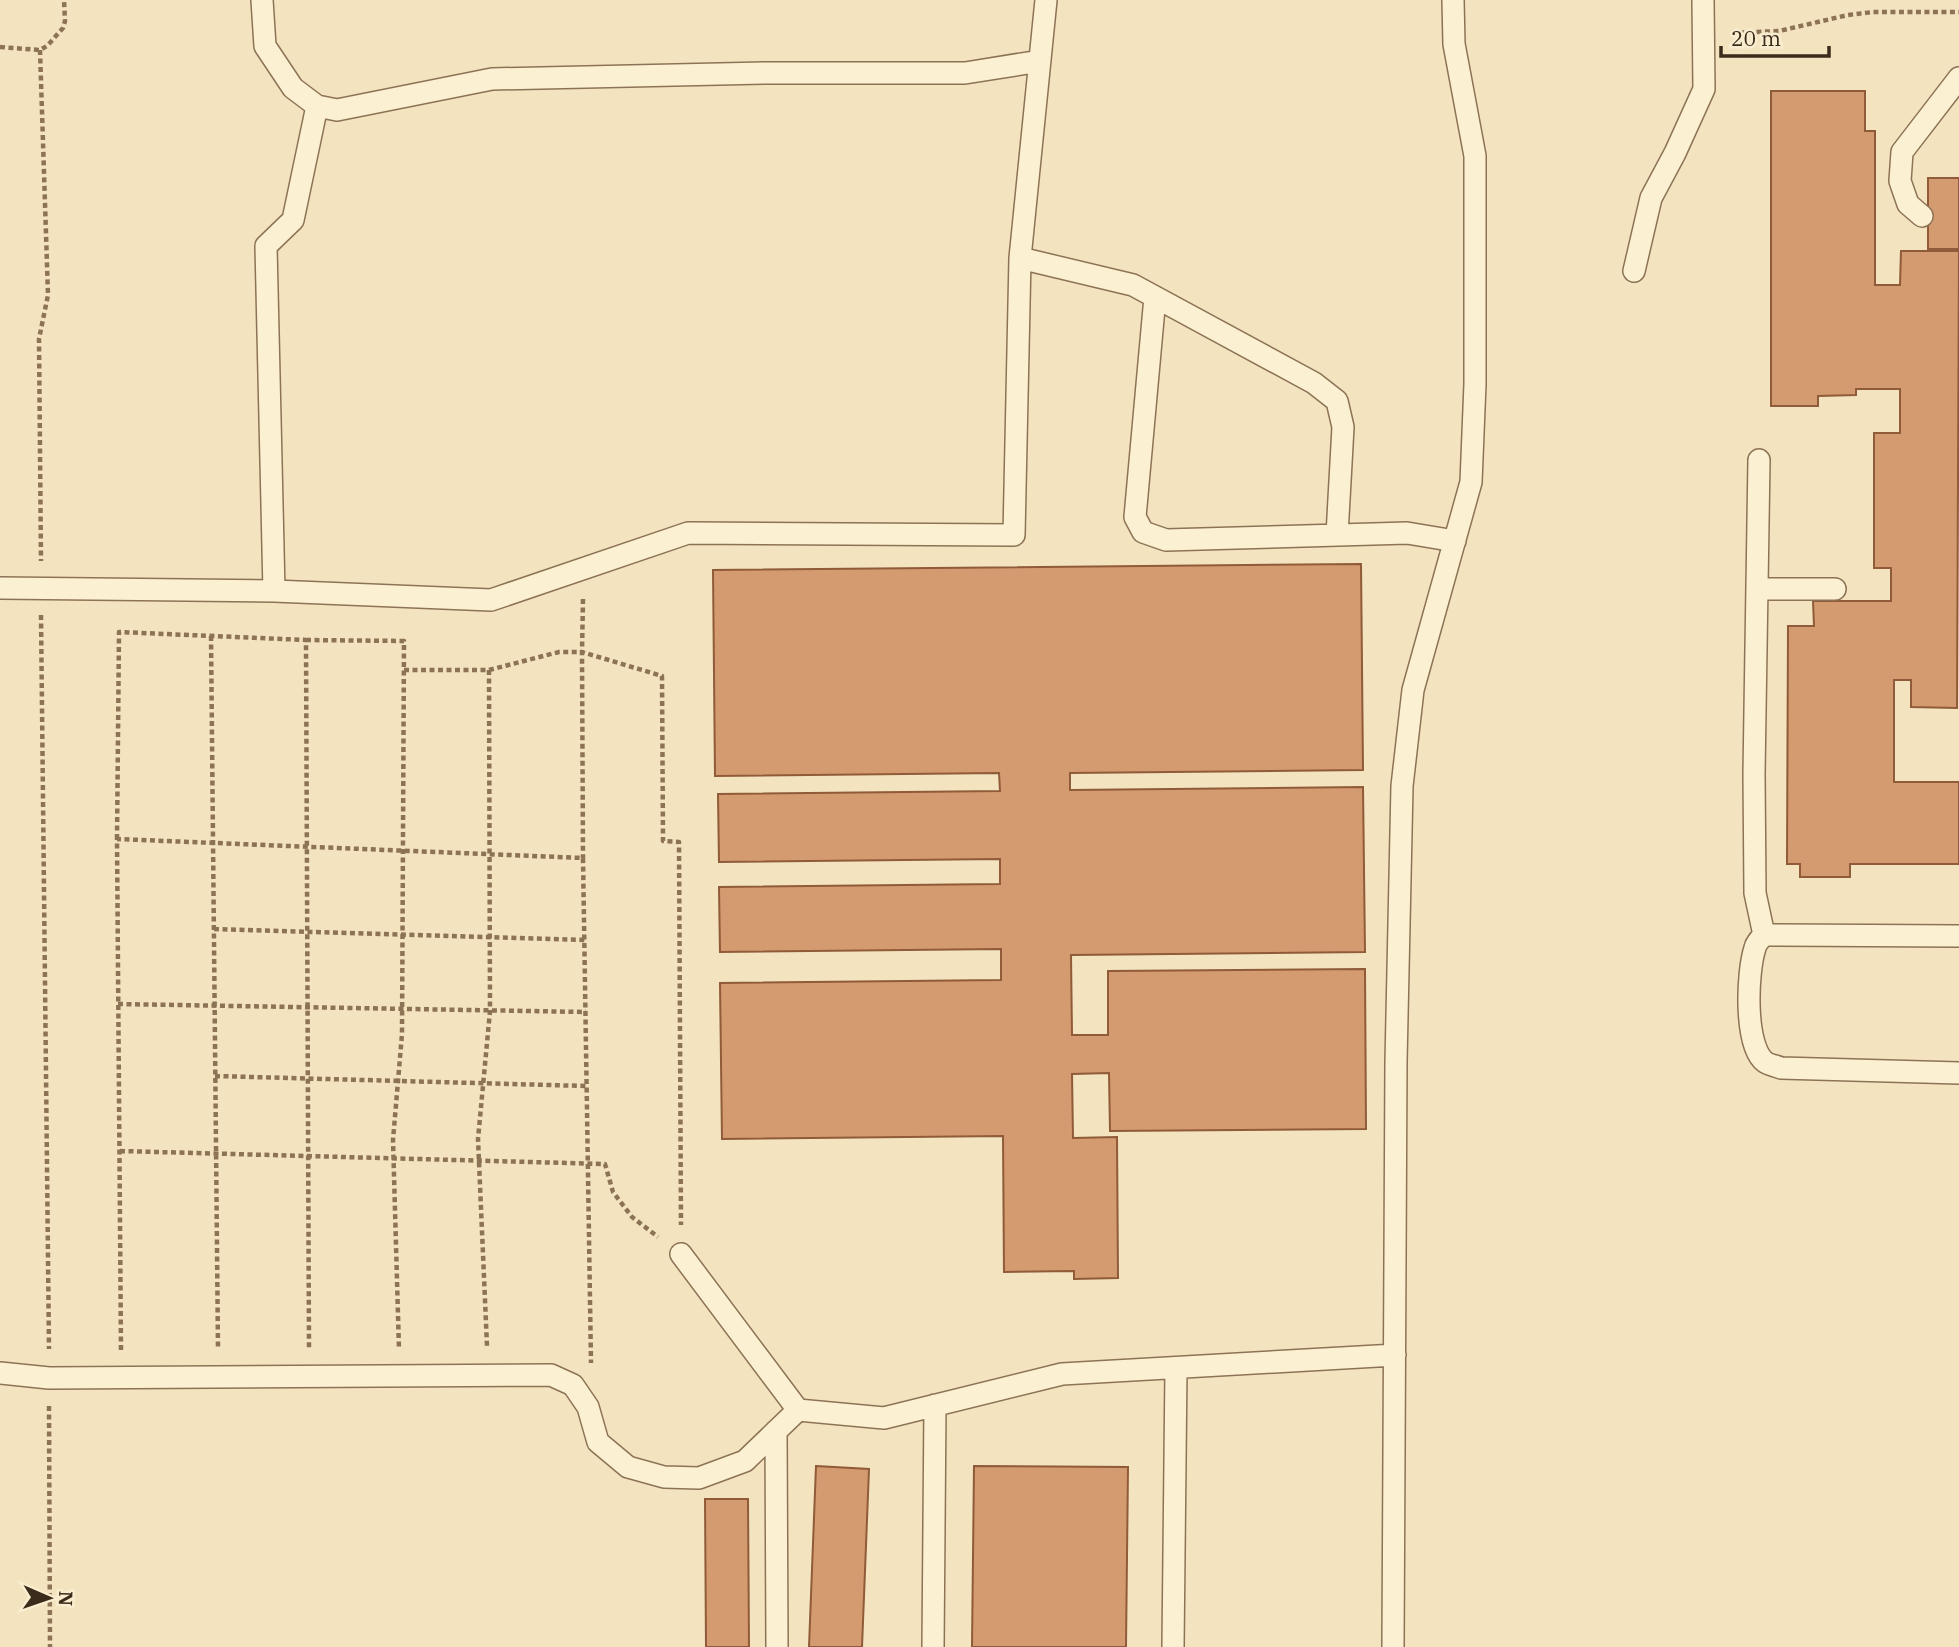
<svg xmlns="http://www.w3.org/2000/svg" width="1959" height="1647" font-family="'IBM Plex Serif',serif">
<rect width="100%" height="100%" fill="#f3e3bf"/>
<!-- building -->
<path fill="#d59b70" stroke="#8f5b38" stroke-width="2" d="M1771,91H1865V131H1875V285H1900L1901,251H1959L1957,708L1911,707V680H1894V782H1959V864H1850V877H1800V864H1787L1788,626H1814L1813,601H1891V568H1874V433H1900V389H1856V395L1818,396V406H1771Z
M1928,178H1959V249H1928Z
M1361,564L1363,770L1070,773V790L1363,787L1365,952L1071,955L1072,1035H1108V971L1365,969L1366,1129L1110,1131L1109,1073L1072,1074L1073,1138L1117,1137L1118,1278L1074,1279V1271L1004,1272L1003,1136L722,1139L720,983L1001,980V949L720,952L719,887L1000,884V859L719,862L718,794L1000,791L999,773L715,776L713,570Z
M816,1466L869,1469L862,1647H809Z
M974,1466L1128,1467L1126,1647H972Z
M705,1499H748L749,1647H706Z"/>
<g fill="none" stroke-linecap="round" stroke-linejoin="round">
<!-- service casing -->
<g stroke="#8d7355" stroke-width="24">
<path id="service" d="M262,0L265,46L293,88L317,106L337,110L492,79L767,73H965L1040,61
M1922,216L1908,204L1900,181L1902,152L1959,78
M1020,258L1133,285L1314,383L1337,401L1343,427L1337,535
M1634,271L1651,198L1675,153L1704,89L1703,0
M1155,297L1135,517L1143,532L1166,540L1407,533L1455,541
M1759,460L1754,774L1755,893L1764,935
M0,588L274,591L491,600L688,533L1014,535L1020,258L1046,0
M1757,589H1835
M274,591L266,246L293,220L317,106
M1959,936L1764,935C1760,939 1756,943 1755,948C1747,972 1744,1046 1765,1062C1769,1065 1777,1066 1781,1068L1959,1073
M681,1254L798,1410
M0,1373L49,1378L551,1375L573,1385L588,1407L598,1442L628,1467L664,1477L699,1478L745,1461L798,1410L884,1418L1062,1374L1395,1355
M776,1431L777,1647
M933,1647L935,1405
M1173,1647L1176,1368
M1393,1647L1396,1062L1402,786L1413,690L1471,482L1475,384V156L1454,44L1453,0"/>
</g>
<!-- path -->
<path stroke="#8d7355" stroke-width="4.5" stroke-dasharray="5 3.5" stroke-linecap="butt" d="M1731,33L1779,31L1848,15L1873,12H1959
M0,47L40,50L47,46L63,28L65,21L64,0
M40,50L48,295L39,339L41,561
M583,599L582,652L662,676L663,841L679,842L681,1225
M41,615L49,1349
M211,636L218,1349
M306,640L404,641L402,1034L393,1140L399,1350
M404,670H489L490,1011L478,1139L487,1346
M489,670L559,652H582L583,858
M117,839L119,632L306,640L309,1349
M214,929L585,940
M118,1004L586,1012
M215,1076L586,1086
M120,1151L605,1164L613,1192L632,1217L658,1237
M121,1350L117,839L583,858L591,1363
M49,1406L50,1647"/>
<!-- service -->
<use href="#service" stroke="#fcf0d3" stroke-width="21"/>
</g>
<!-- north arrow -->
<g transform="translate(49 1598) rotate(92)" stroke="#f9edcf" stroke-width="5" paint-order="stroke">
<path d="M0-5L12 26L0 18L-12 26Z" fill="#3b2b1b"/>
<text y="-10" font-size="19" font-weight="bold" text-anchor="middle" fill="#3b2b1b">N</text>
</g>
<!-- scale -->
<path d="M1721 46v10h108v-10" fill="none" stroke="#3b2b1b" stroke-width="3.5"/>
<text x="1731" y="46" font-size="21" fill="#3b2b1b" stroke="#f9edcf" stroke-width="5" paint-order="stroke">20 m</text>
</svg>
